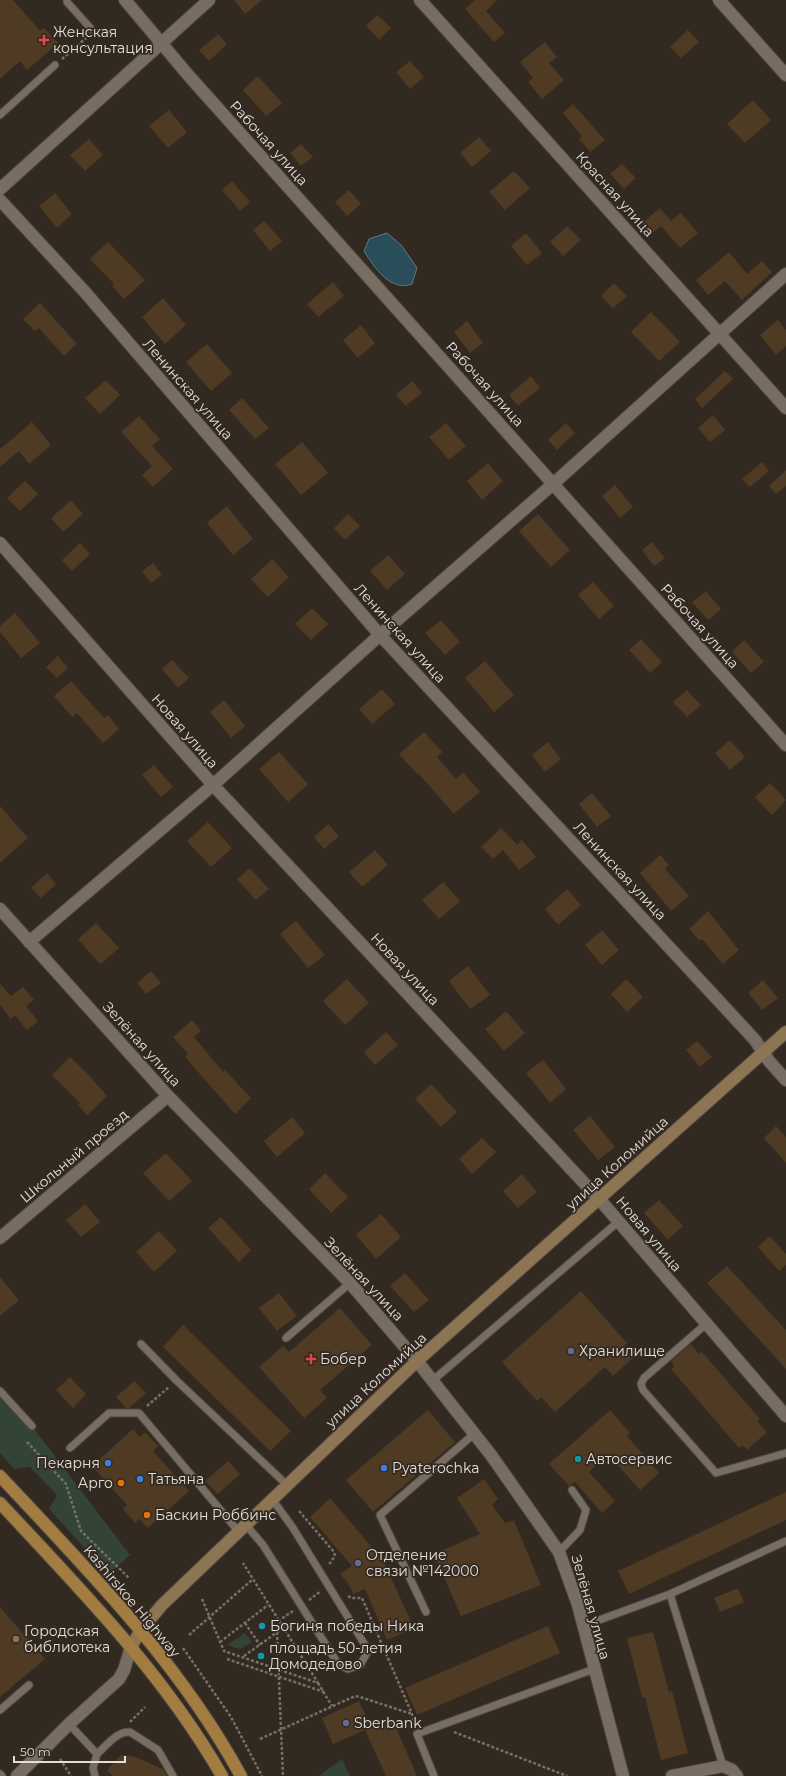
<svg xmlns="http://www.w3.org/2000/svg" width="786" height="1776" font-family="Montserrat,sans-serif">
<rect width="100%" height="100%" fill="#322921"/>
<!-- green -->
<path fill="#334335" d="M0,1395L32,1426L130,1555L108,1574L49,1509L57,1495L30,1467L14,1469L0,1453Z
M245,1633L252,1642L240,1649L227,1645Z
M342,1759L350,1776H319Z"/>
<!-- water -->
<path fill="#294d59" stroke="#61787f" d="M387,233L402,246L417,268L412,284C390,292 374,267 364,251L369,239Z"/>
<!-- building -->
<path fill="#4f3a24" d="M0,0H13L40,31L44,28L58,43L27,70L20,61L0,79Z
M234,0H262L245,14Z
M475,0H497L486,11L505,33L494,42L465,9Z
M377,15L391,28L379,40L366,26Z
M688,30L699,42L681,58L670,47Z
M218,34L227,44L209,61L199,50Z
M545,42L557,57L549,63L564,80L542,99L528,82L533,78L520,62Z
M410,61L424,77L410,89L396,72Z
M258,76L282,103L266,116L243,90Z
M753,100L771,120L745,143L727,124Z
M573,104L605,140L590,152L579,139L582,136L563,113Z
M169,110L187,132L168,148L149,126Z
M479,137L491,151L472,167L460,153Z
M89,139L103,155L85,171L70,155Z
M301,144L313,157L301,166L290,153Z
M622,164L636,178L624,189L610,174Z
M514,171L530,188L505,210L489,192Z
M232,181L250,202L240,211L222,190Z
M349,190L361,204L347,216L335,202Z
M55,193L72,214L57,228L39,206Z
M660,208L671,221L681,213L698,233L680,248L661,226L651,234L642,223Z
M264,221L282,241L270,251L253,230Z
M567,226L581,240L563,256L550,242Z
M526,233L542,253L527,265L511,246Z
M108,242L145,280L124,299L112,286L114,284L90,259Z
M729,252L747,274L762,261L772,272L742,300L725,281L708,295L696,280Z
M333,282L344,296L318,317L307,304Z
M614,283L627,296L613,308L601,296Z
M163,298L186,325L165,344L142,317Z
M40,303L77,344L64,356L39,328L35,331L23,319Z
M651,312L680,342L659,361L631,332Z
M778,320L786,330V346L776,355L760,335Z
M467,321L483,343L470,353L454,332Z
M361,325L375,343L358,358L343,340Z
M207,344L232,373L211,391L186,362Z
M725,371L733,379L702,408L695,399Z
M531,376L540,388L518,406L509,395Z
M106,380L120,395L100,414L85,398Z
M412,381L422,393L406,406L396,395Z
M242,398L269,428L255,439L229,410Z
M713,415L725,430L710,442L698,428Z
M139,416L160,439L152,446L173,469L153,487L142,475L152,466L121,432Z
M32,422L51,445L29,464L19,451L0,467V449Z
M446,423L466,446L449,460L429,437Z
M566,423L575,433L557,450L548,440Z
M302,442L328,473L301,495L275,464Z
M762,462L769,471L750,487L742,479Z
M488,463L503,481L482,500L467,481Z
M786,470V486L776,494L769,486Z
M25,481L38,494L20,511L7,498Z
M615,485L633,507L620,518L602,496Z
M71,500L83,514L63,532L51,518Z
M227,506L253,539L233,555L207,523Z
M348,514L360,526L345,540L334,528Z
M538,514L570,550L551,567L519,531Z
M652,542L665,558L654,566L642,550Z
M80,543L90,554L72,571L62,560Z
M388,555L405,574L387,590L370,571Z
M272,559L289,577L268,597L251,579Z
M153,563L162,575L151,583L142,571Z
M593,582L614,606L599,619L578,595Z
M706,591L721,609L708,620L692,602Z
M312,608L328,624L311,640L295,624Z
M15,613L40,643L21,658L0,632V626Z
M441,620L460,642L445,655L425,633Z
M641,639L662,662L650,673L629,650Z
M744,640L764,662L751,673L732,652Z
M58,656L68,668L57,678L46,667Z
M172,660L189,678L178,688L162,669Z
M485,661L514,695L494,712L465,678Z
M71,681L104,718L108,715L119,729L103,743L77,713L72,717L54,696Z
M382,689L395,704L372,724L359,709Z
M687,690L701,705L687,717L673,702Z
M224,700L245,726L231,738L210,712Z
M424,732L442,752L437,757L456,779L463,772L480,792L454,814L418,773L417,774L399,754Z
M730,740L745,757L730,770L715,753Z
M548,742L561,759L545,772L532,755Z
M279,752L308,784L288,802L259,769Z
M154,765L173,787L161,797L142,775Z
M770,783L786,800L772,815L755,797Z
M592,793L611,816L597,827L579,804Z
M0,806L28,838L0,863Z
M208,822L232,848L211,867L187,841Z
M328,824L339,836L324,849L314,837Z
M501,828L517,845L522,840L536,857L519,870L503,850L493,859L481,847Z
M375,850L388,865L362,887L349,872Z
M660,855L669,865L665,869L689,896L671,911L640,873Z
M250,868L269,889L256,900L237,879Z
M47,873L56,884L41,898L31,888Z
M443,882L460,901L439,919L422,900Z
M567,889L581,905L558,925L545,909Z
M708,911L739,950L723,964L702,939L700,941L689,929Z
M296,921L325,955L308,968L280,934Z
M96,923L119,948L100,964L78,939Z
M602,930L619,950L602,965L585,945Z
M468,966L490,995L470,1009L449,981Z
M151,971L161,983L146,994L137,983Z
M347,979L369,1003L345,1025L323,1001Z
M626,979L643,997L627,1012L611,994Z
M763,980L778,998L762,1010L748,993Z
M0,984L11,996L23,987L34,1000L26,1006L38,1021L27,1030L15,1015L11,1019L0,1005Z
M506,1011L525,1033L504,1051L485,1029Z
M192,1020L201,1031L194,1037L223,1072L225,1070L251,1098L235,1114L185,1057L188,1054L173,1037Z
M386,1032L398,1045L375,1065L364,1052Z
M697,1041L712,1057L700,1067L686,1050Z
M70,1057L87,1073L107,1096L87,1115L78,1105L80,1103L52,1075Z
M543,1060L566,1089L550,1103L526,1073Z
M431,1084L457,1112L441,1127L415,1099Z
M590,1116L615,1147L598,1160L573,1130Z
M292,1117L305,1133L277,1157L264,1141Z
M776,1126L786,1137V1163L764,1138Z
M482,1138L496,1152L472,1174L459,1159Z
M166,1153L192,1181L169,1201L143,1173Z
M325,1173L348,1197L331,1213L309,1189Z
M522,1174L537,1192L518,1208L503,1191Z
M659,1200L683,1226L668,1240L644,1213Z
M85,1204L100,1222L81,1237L66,1220Z
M381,1214L401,1237L376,1259L356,1235Z
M221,1217L251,1250L239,1262L208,1228Z
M159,1231L177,1251L154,1272L136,1252Z
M770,1236L786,1254V1265L779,1271L758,1247Z
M727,1266L786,1330V1369L707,1283Z
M405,1273L429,1300L414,1312L390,1286Z
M0,1277L19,1300L0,1316Z
M581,1291L627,1343L624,1346L634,1357L613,1376L605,1367L555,1412L541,1397L537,1401L502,1362Z
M279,1293L297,1316L277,1331L259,1308Z
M340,1308L372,1345L320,1390L327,1398L304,1418L259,1367L283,1346L289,1352Z
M183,1325L291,1431L270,1451L163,1347Z
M691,1344L699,1354L702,1352L760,1419L757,1421L767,1432L747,1450L743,1445L739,1448L671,1369L674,1366L671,1361Z
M70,1377L86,1394L73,1408L56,1390Z
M134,1381L146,1393L129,1408H126L116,1397Z
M428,1410L455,1442L373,1512L346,1480Z
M610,1410L630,1433L627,1436L659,1473L640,1490L608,1454L589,1472L615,1501L602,1513L575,1482L569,1486L549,1464Z
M133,1429L140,1437L145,1432L158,1446L153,1451L189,1491L148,1528L139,1519L135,1523L123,1509L127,1505L92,1466Z
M228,1461L240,1474L218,1494L205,1481Z
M484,1479L498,1499L492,1505L505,1523L514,1521L541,1585L461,1616L434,1554L480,1534L457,1498Z
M786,1492V1520L629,1594L618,1571Z
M330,1498L383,1560L414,1628L387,1640L365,1589L353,1594L348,1583L340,1574L352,1566L310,1517Z
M738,1588L744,1602L720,1612L714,1598Z
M0,1607L45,1659L0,1697Z
M548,1626L560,1653L417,1715L405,1688Z
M653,1632L669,1692L672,1691L688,1753L661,1760L645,1697H642L627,1638Z
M359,1701L371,1727L392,1718L417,1776H386L365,1730L333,1744L322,1718Z
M121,1755L132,1756L143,1760L164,1770L167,1776H113L107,1770Z"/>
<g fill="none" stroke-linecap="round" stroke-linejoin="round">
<!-- service casing -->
<g stroke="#4e4740" stroke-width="9">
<path id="service" d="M67,0V2L93,31
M0,115L55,65
M706,1324L644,1378L641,1384L643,1390L716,1473L786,1453
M286,1338L350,1283
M141,1344L177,1381L287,1485
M432,1381L618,1222
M0,1391L32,1426
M70,1448L109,1413H139L239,1532
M246,1525L263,1545L338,1664L348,1669L360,1665L367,1653L365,1645L293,1528L272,1499
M559,1552L580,1530L586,1510L572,1490
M670,1594L786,1541
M426,1612L380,1515L474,1434
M583,1626L670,1594L723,1766
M0,1710L29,1685
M69,1724L97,1754L93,1768L95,1776
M97,1754C106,1746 117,1731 130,1732L158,1750L173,1776
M0,1774L2,1776
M434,1776L417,1734L594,1669"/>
</g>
<!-- minor casing -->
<g stroke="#4e4740" stroke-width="14">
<path id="minor" d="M125,0L189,76L786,745
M420,0L786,408
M719,0L786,75
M0,200L84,291L380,635L755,1040L769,1061L786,1080
M0,543L213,785L600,1200L786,1416
M0,909L168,1096L350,1283L417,1361L491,1455L559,1552L578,1605L623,1776
M29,942L213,785L380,635L553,484L786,274
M0,1238L168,1096
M17,1776L69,1724L119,1679L124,1670L131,1647
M672,1776L723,1766L732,1770L737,1776"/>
</g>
<!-- tertiary casing -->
<g stroke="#4e4740" stroke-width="14">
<path id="tertiary" d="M0,189L209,0"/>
</g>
<!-- secondary casing -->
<g stroke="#4e4740" stroke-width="14">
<path id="secondary" d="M131,1647L141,1630L162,1605L417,1361L786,1032"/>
</g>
<!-- primary casing -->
<g stroke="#4e4740" stroke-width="14">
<path id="primary" d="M0,1476C88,1570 179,1662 241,1776
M0,1503C80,1589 163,1673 222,1776"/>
</g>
<!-- path -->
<path stroke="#777069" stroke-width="2.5" stroke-dasharray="3 2" stroke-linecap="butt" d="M62,59L86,38
M147,1406L169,1387
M27,1442L66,1484L81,1531L129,1578
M299,1511L334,1552L335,1556L330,1563V1566
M348,1596L351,1598H362L412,1714L414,1724
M202,1599L224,1651L318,1683L243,1563
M309,1600L321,1591
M278,1621L293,1611
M245,1623L260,1645
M277,1632L283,1776
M189,1635L253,1579
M220,1642L268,1605
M183,1648L231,1717L262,1776
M244,1656L283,1628
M227,1659L324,1692
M318,1683L332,1706
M130,1722L145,1707
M454,1732L567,1776
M260,1739L355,1696L360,1697L412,1714
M60,1759L71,1776"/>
<!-- service -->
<use href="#service" stroke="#776d63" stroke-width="7"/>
<!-- minor -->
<use href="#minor" stroke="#776d63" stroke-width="12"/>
<!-- tertiary -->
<use href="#tertiary" stroke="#776d63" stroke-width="12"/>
<!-- secondary -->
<use href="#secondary" stroke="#8d7452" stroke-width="12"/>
<!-- primary -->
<use href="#primary" stroke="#a27c41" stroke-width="12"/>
</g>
<!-- markers -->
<g fill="#e0444e" stroke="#322921" stroke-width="1.5">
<path d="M42 34h4v4h4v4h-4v4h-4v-4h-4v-4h4z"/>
<path d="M309 1353h4v4h4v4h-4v4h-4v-4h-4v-4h4z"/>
</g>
<g fill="#5c6f8a" stroke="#322921" stroke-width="1.5">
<circle cx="571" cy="1351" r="4"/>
<circle cx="358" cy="1563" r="4"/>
<circle cx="346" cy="1723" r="4"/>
</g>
<g fill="#0f9aa8" stroke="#322921" stroke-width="1.5">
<circle cx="578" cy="1459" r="4"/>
<circle cx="262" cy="1626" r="4"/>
<circle cx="261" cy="1656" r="4"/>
</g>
<g fill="#3f7fe0" stroke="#322921" stroke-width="1.5">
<circle cx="108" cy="1463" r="4"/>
<circle cx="384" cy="1468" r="4"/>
<circle cx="140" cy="1479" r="4"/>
</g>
<g fill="#e8710a" stroke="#322921" stroke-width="1.5">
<circle cx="121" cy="1483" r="4"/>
<circle cx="147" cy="1515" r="4"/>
</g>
<circle fill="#8d6e63" stroke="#322921" stroke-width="1.5" cx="16" cy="1639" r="4"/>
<g text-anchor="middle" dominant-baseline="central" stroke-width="3.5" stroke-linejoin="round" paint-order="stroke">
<!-- poi labels -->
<g font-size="14" fill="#e3ded8" stroke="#322921" text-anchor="start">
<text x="53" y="32">Женская<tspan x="53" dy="16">консультация</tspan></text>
<text x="579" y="1351">Хранилище</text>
<text x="320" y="1359">Бобер</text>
<text x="586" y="1459">Автосервис</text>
<text x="100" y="1463" text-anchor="end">Пекарня</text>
<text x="392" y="1468">Pyaterochka</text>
<text x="148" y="1479">Татьяна</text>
<text x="113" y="1483" text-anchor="end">Арго</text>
<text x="155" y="1515">Баскин Роббинс</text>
<text x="366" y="1555">Отделение<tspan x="366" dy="16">связи №142000</tspan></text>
<text x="270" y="1626">Богиня победы Ника</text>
<text x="24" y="1631">Городская<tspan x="24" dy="16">библиотека</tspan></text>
<text x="269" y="1648">площадь 50-летия<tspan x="269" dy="16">Домодедово</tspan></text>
<text x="354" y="1723">Sberbank</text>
</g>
<!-- street labels -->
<g font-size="14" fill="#e3ded8" stroke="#322921">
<text transform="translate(269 143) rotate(48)">Рабочая улица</text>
<text transform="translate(615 194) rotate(48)">Красная улица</text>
<text transform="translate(485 384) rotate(48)">Рабочая улица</text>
<text transform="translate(188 389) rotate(49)">Ленинская улица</text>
<text transform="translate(700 626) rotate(48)">Рабочая улица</text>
<text transform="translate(400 633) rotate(48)">Ленинская улица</text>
<text transform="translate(185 731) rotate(49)">Новая улица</text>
<text transform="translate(620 871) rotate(47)">Ленинская улица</text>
<text transform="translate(405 969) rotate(47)">Новая улица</text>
<text transform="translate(142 1044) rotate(48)">Зелёная улица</text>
<text transform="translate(74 1156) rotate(-40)">Школьный проезд</text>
<text transform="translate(617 1163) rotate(-42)">улица Коломийца</text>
<text transform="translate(649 1234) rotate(50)">Новая улица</text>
<text transform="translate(364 1279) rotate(47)">Зелёная улица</text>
<text transform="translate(376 1380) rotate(-43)">улица Коломийца</text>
<text transform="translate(132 1601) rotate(50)">Kashirskoe Highway</text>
<text transform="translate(591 1607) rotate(74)">Зелёная улица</text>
</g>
</g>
<!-- scale -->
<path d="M14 1756v6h111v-6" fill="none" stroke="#e3ded8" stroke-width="2"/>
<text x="20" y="1756" font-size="12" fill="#e3ded8" stroke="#322921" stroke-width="3" paint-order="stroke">50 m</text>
</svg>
